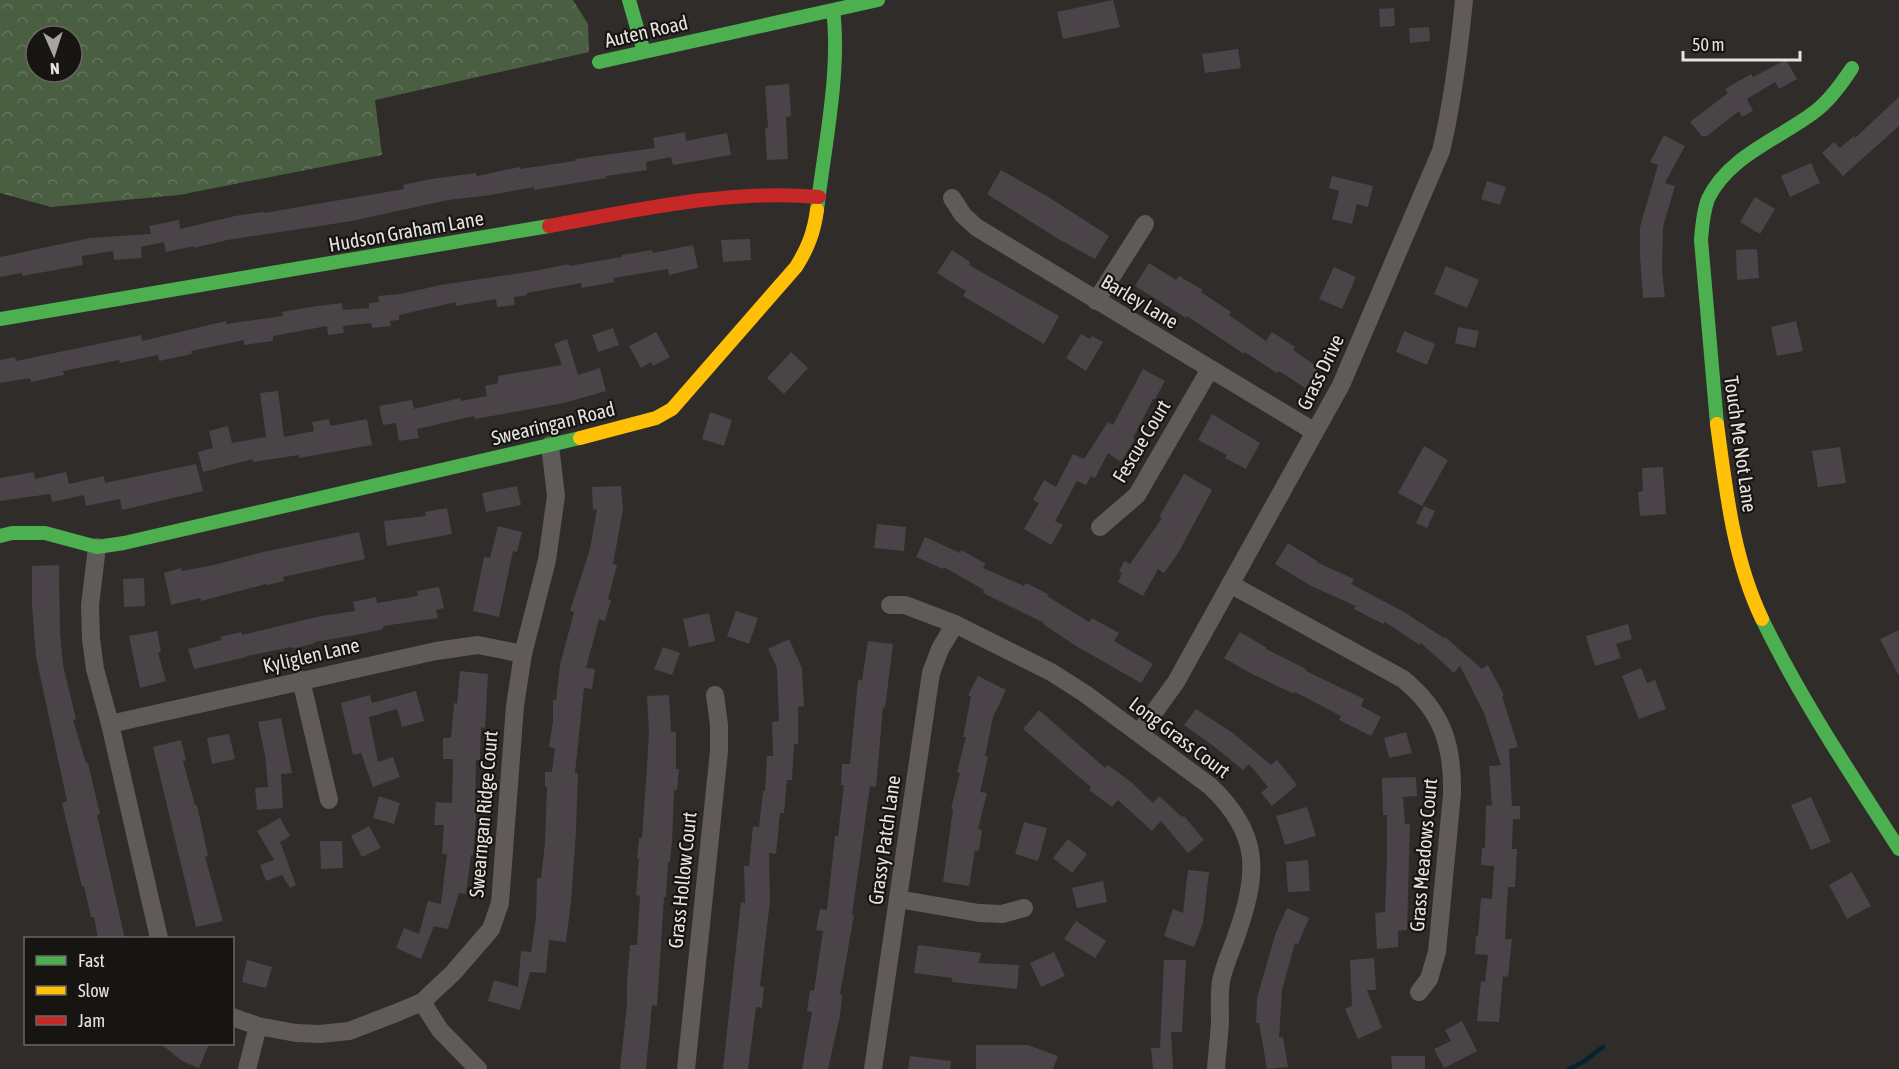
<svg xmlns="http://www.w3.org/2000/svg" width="1899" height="1069" font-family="'Asap Condensed',sans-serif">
<defs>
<pattern id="forest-crowns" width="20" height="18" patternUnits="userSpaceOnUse" patternTransform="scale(1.5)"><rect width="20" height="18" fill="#4a5e42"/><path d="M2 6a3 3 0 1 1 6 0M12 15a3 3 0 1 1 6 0" fill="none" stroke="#64755d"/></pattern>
</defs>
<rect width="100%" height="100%" fill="#2f2c29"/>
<!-- forest -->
<path fill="url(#forest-crowns)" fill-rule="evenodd" d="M0,0H573L588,24L589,52L375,100L382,155L179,195L51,207L0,193ZM36,36H72V72H36Z"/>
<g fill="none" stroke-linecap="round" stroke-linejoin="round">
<!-- stream -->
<path stroke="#04232e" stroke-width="4.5" d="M1569,1069L1583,1062L1603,1047"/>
</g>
<!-- building -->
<path fill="#4a4449" d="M1113,0L1120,27L1063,39L1057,12Z
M1394,8L1395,26L1380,27L1379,9Z
M1429,27L1430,41L1410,43L1409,28Z
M1238,49L1241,68L1205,73L1202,54Z
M1786,60L1797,79L1779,89L1775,82L1747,99L1753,111L1742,117L1739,111L1707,136H1702L1690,122L1728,93L1725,89L1751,74L1753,77Z
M789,84L791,116L786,117L788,159L767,160L765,128H768L765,86Z
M1899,97V126L1843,176L1822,153L1834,142L1840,148L1854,136L1855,138Z
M685,132L686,141L727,133L731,155L673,165L671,157L646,162L647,170L606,176V178L534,190V187L491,195L448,200L352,221L227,240L194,248V246L166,252L164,242L141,247L142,258L114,260L113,251L82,256L83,265L22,276V273L0,277V257L90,238L151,234L149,226L179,220L180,229L235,216L263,212L264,213L404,189L403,185L431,179L476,173L477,176L520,167V169L575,161V159L655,148L653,138Z
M1664,135L1685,146L1665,183L1675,186L1663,227L1662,270L1665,297L1643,298L1640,257V227L1658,165L1650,162Z
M1811,163L1820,183L1790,197L1781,176Z
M1001,170L1050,198L1109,236L1095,259L1060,240L987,194Z
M1332,176L1373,186L1368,207L1357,204L1352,224L1332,219L1339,191L1329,188Z
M1487,181L1506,187L1500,205L1481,199Z
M1755,197L1775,209L1760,234L1740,222Z
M750,239L751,260L723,262L721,240Z
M693,245L698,268L669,275L668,269L614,278V282L582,288L581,283L527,293V295L514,297L515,305L497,307L496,299L456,306V302L399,315V320L390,321L391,326L372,328L371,323L343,326L344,333L328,335L327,326L273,336V341L244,345V340L191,351L192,354L159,361L158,355L120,363L119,360L63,371L64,375L31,382L30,378L0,383V360L15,357L16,361L141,335L142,341L226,321V324L283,316L282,312L310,307L342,303L343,310L369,308V303L379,302L378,296L400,294L441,285L534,271L569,264V266L622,257V255L652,250L653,253Z
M1757,249L1759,278L1737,280L1736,250Z
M952,250L970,262L969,265L1059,316L1044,344L963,296L966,291L937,273Z
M1149,263L1176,280L1179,276L1203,290L1201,292L1231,312L1229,315L1266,341L1272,332L1295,347L1293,350L1319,368L1305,388L1279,371L1277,373L1245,352L1244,354L1187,316L1186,318L1135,286Z
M1446,266L1479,280L1467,308L1434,294Z
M1334,267L1356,277L1342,309L1319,299Z
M1796,321L1803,351L1777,356L1771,327Z
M1458,327L1479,331L1475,348L1455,343Z
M613,328L619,345L598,352L592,335Z
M1404,331L1435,344L1427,365L1396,352Z
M656,332L670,357L653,366L651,362L641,368L629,346Z
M1081,334L1090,339L1092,336L1103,342L1086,371L1066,358Z
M567,339L578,375L600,368L606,391L564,403L475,419L474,416L417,429L419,438L399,441L396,423L383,425L379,406L412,400L414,409L460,398L461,401L487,396L485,386L498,383V376L562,365L554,344Z
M791,352L808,368L784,394L767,378Z
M1143,369L1165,381L1155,399H1153L1133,438L1135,439L1121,462L1108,453L1095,478L1091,476L1086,485L1077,481L1055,521L1063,525L1051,545L1024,529L1039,503L1033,500L1044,480L1056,487L1073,454L1084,459L1108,422L1113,425Z
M278,391L284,437L314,431L312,422L329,419L330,426L367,419L372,445L299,458V455L253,462V459L203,472L198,452L213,448L209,431L228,426L232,443L266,437L260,393Z
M710,412L732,420L724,446L702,439Z
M1212,414L1260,443L1246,469L1225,458L1227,455L1198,440Z
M1424,446L1448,460L1422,506L1398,493Z
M1840,447L1846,483L1818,487L1812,451Z
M196,464L203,491L122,510L120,499L86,506L84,495L52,502L50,494L0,501V478L34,472L35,479L66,472L69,484L104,476L105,483Z
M1663,467L1666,514L1640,516L1638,492L1643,491L1642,468Z
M1184,474L1212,490L1177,555L1164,573L1158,569L1143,596L1118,582L1122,573L1119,572L1124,561L1130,564L1162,518L1159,517Z
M517,486L521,505L486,512L482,493Z
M621,486L623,510L613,564L617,565L608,599L611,600L605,621L599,619L586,668L595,669L592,689L584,688L575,773H578L576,831L571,901L566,942L549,940L546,973L530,972L520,1010L488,1001L494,980L518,987L521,951L531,952L536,919L537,878H541L545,843L547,787L545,786V772H552L555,748L549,747L553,721V700H556L560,665L574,612L570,611L590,549L597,509L593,510L592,487Z
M1424,506L1435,511L1427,528L1416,523Z
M447,508L452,534L387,546L384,521L426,516L425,512Z
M877,524L906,527L904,551L874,548Z
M498,526L522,532L517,552L513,551L499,617L473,611L484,557L490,558Z
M359,532L365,559L283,577L284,581L267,585L266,584L201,601L200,598L171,605L164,573L181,568L182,571L214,565L259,553Z
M925,537L960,553L961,550L986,564L983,568L1024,586L1026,583L1048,594L1047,596L1089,622L1092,618L1119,633L1114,641L1153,664L1141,683L1076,646L1043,624L1044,623L983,593L984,590L944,567L943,569L916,557Z
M1288,543L1317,561L1316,562L1354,579L1351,584L1404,612L1444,638L1445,637L1482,669L1488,665L1504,695L1502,696L1518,747L1509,749L1512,806H1520V819H1513L1512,849H1517L1515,887H1508L1505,939H1512L1508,977L1503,976L1499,1022L1477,1021L1481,981L1485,982L1488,955L1475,954L1476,936H1478L1481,898L1492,899L1494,866L1481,865L1482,848H1485L1486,805L1492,806L1489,766L1501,765L1484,713L1460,666L1454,673L1421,643L1420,645L1385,622L1383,624L1354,609L1356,606L1311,586L1275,564Z
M59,565L60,633L63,665L76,719L73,720L86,763H88L100,814L97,815L125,939H98L94,917H91L84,886L82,887L62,803L67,801L36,657L32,606V566Z
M144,578L145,606L124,607L123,579Z
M439,587L444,608L436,610L438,618L383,626V629L362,634L314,642L315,643L293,649L292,647L247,656V657L194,669L188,649L221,640L220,637L241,632L242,635L321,616L355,611L353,602L376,597L377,603L418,596L417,591Z
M736,611L758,618L749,644L727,636Z
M709,613L715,641L689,647L683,619Z
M1628,624L1632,639L1616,644L1621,658L1595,666L1586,636Z
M1899,630V676L1880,639Z
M157,631L161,652L158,653L166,681L140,688L129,636Z
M1240,632L1267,648L1266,649L1306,669V671L1364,699L1361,706L1381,717L1371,736L1339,720L1341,716L1295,692L1294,694L1252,674L1224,658Z
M789,639L802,668L804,706L798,707V744H794L792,780H787L784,813H780L776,854L769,853L770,901L760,986L764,987L762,1008L756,1007L748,1069H723L741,902L745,903L744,866H749L753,826L759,827L763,791H765L767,756H773L772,722L779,721L777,668L768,649Z
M868,641L893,644L885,708L883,707L876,787L870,786L852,915H854L840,994L842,995L840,1016L828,1069H802L812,1012L807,1011L810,990L814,991L823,931L816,930L820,909L827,910L835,836H838L844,785H841L842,764H850L858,680H862Z
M663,647L680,653L672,675L654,669Z
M1641,668L1647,683L1655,680L1666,709L1639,719L1622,676Z
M460,671L488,674L485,728L481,727L480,760H476L475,805H477L473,855H471L466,894L459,893L448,929L434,926L421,959L396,948L404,928L419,934L428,901L441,904L447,854H442L444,825H434L436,802L452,803L453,759H443V738H451L454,703L457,704Z
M978,676L1006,690L993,717L985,756L988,757L980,792L987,793L978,829L982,830L979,851L975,850L969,886L943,882L953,809H951L960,773L957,772L966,737H963L971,697L968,695Z
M416,691L424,721L402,727L397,709L369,717L378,762L393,757L400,777L373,787L361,753L353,755L341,703L370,695L372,703Z
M669,695L671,732H676V769H679L677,790H674L672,841L670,862H668L666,897H664L657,1006L652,1005L646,1069H620L627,1004V982L630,945H637L640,896L636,895L639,859H637L639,838H642L647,767L649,732L647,696Z
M1196,709L1233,733L1271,765L1277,760L1297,785L1272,806L1261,793L1268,787L1249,764L1243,770L1216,748L1184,725Z
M1039,710L1105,768L1108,765L1131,782L1153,803L1159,796L1182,817L1184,816L1204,840L1188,853L1161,821L1152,831L1118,800L1112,807L1089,790L1091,787L1023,729Z
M281,718L292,773L281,774L283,808L257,810L255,788L268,787L265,755L258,722Z
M1406,732L1412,753L1389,758L1384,738Z
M229,734L235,759L212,764L207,738Z
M181,740L186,760L183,761L195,805H197L208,856L205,857L223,921L196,927L153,747Z
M1416,777L1417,796L1403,797L1405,824H1410L1407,930L1398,931V947L1377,949L1375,913L1385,912L1387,859V815H1383L1382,778Z
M379,796L400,803L394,824L373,818Z
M1811,797L1831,842L1811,850L1791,805Z
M1307,807L1316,836L1285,845L1276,816Z
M280,818L290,836L280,842L296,885L290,888L282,875L266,881L260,865L274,860L257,831Z
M1024,822L1047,828L1038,861L1015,854Z
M369,826L381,848L362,857L351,836Z
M1068,839L1087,854L1072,873L1053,858Z
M320,841H342L343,868L321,869Z
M1308,860L1310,891L1288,892L1286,862Z
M1188,870L1209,872L1203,923L1194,947L1164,936L1173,909L1183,913Z
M1852,872L1871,906L1847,919L1829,885Z
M1103,881L1107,902L1077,908L1072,888Z
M1287,908L1309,918L1298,944L1295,943L1282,990L1279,1038L1283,1037L1288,1067L1267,1069L1259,1023H1256L1257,998L1275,935Z
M1076,921L1106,941L1095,958L1064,939Z
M918,945L981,953L979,963L1019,965L1017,989L952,982V978L914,973Z
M1054,952L1065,976L1041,987L1030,963Z
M1374,958L1376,990H1367L1382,1028L1358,1039L1345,1009L1352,1006L1350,960Z
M247,960L272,967L266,988L242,982Z
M1164,960H1186L1182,1032H1171L1173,1069H1153L1151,1048H1160Z
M1462,1021L1477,1051L1444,1068L1434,1049L1451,1041L1445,1030Z
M161,1044H209L199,1068L182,1061Z
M976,1045H1028L1058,1056L1053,1069H976Z
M910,1056L951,1061L950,1069H908Z
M1391,1056H1425V1069H1392Z"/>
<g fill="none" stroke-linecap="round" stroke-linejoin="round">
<!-- street -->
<path stroke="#605a59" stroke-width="18" d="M952,198L963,215L976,227L1315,432
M1096,301L1145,224
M1100,527L1137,495L1210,369
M97,547L90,605L91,639L95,669L110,724L159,938
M1230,584L1403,679C1442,711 1453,744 1452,794L1437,952L1429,979L1419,992
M890,605H905L955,624L1051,672L1084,693L1210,786C1262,835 1258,874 1236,937C1231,951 1224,966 1221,981C1219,995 1220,1009 1220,1023C1219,1038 1217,1054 1216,1069
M301,680L329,800
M110,724L436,651L478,645L523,654
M1139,733L1176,682L1341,385L1441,151C1453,101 1459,51 1464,0
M898,899L979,913L1002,914L1024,908
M422,1002L440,1030L478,1069
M232,1017L258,1026L296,1033L320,1034L349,1031L396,1013L422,1002L453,973L491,929L500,903L515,706L523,654L547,560L556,496L550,445
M247,1069L258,1026
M686,1069L719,751V725L715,695
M873,1069L931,673L940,649L955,624"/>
<!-- fast -->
<path stroke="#4caf50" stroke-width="14" d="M629,0L644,52
M599,62L878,0
M817,210C824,149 841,70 833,10
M0,319L549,226
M1717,424L1701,240C1702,227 1703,212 1708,199C1729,155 1780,139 1817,110C1831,99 1842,83 1852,68
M0,536L12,533H45L97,547L124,543L580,438
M1762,619C1801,700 1851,774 1899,849"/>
<!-- slow -->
<path stroke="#ffc107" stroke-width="14" d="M1717,424C1726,490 1733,558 1762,619
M580,438L656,418L672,409L796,267C808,248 814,232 817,210"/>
<!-- jam -->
<path stroke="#c62828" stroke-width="14" d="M549,226C638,210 728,189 819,197"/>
</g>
<g text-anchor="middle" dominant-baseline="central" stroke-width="4.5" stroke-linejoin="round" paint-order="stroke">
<!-- street labels -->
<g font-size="20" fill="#e7e3e0" stroke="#171512">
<text transform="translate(646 31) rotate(-13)">Auten Road</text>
<text transform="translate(406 231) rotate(-10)">Hudson Graham Lane</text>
<text transform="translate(1140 301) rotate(31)">Barley Lane</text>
<text transform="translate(1320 372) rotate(-64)">Grass Drive</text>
<text transform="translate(553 423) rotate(-14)">Swearingan Road</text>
<text transform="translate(1141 441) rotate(-59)">Fescue Court</text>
<text transform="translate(1741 444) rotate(82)">Touch Me Not Lane</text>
<text transform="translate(311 655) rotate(-13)">Kyliglen Lane</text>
<text transform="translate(1180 737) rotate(37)">Long Grass Court</text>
<text transform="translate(483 814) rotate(-85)">Swearngan Ridge Court</text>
<text transform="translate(884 840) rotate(-82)">Grassy Patch Lane</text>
<text transform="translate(1423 855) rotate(-85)">Grass Meadows Court</text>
<text transform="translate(682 880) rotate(-84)">Grass Hollow Court</text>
</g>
</g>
<!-- legend -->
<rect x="24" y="937" width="210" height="108" fill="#171512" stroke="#6a6764" stroke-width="1.5"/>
<rect x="36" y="956" width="30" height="9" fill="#4caf50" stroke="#6a6764" stroke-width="1.5"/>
<text x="78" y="967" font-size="18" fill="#e7e3e0">Fast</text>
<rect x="36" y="986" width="30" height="9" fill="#ffc107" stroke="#6a6764" stroke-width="1.5"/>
<text x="78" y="997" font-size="18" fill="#e7e3e0">Slow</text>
<rect x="36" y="1016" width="30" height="9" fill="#c62828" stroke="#6a6764" stroke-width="1.5"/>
<text x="78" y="1027" font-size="18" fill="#e7e3e0">Jam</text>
<!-- north arrow -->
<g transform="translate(54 54) rotate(177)"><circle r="28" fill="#171512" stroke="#6a6764" stroke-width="1.5"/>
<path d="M0-4.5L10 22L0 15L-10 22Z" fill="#a7a3a0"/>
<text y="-9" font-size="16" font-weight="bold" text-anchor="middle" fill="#e7e3e0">N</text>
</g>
<!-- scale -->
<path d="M1683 51v9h117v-9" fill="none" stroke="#e7e3e0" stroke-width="3"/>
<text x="1692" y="51" font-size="18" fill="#e7e3e0" stroke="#171512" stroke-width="4.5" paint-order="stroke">50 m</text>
</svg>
